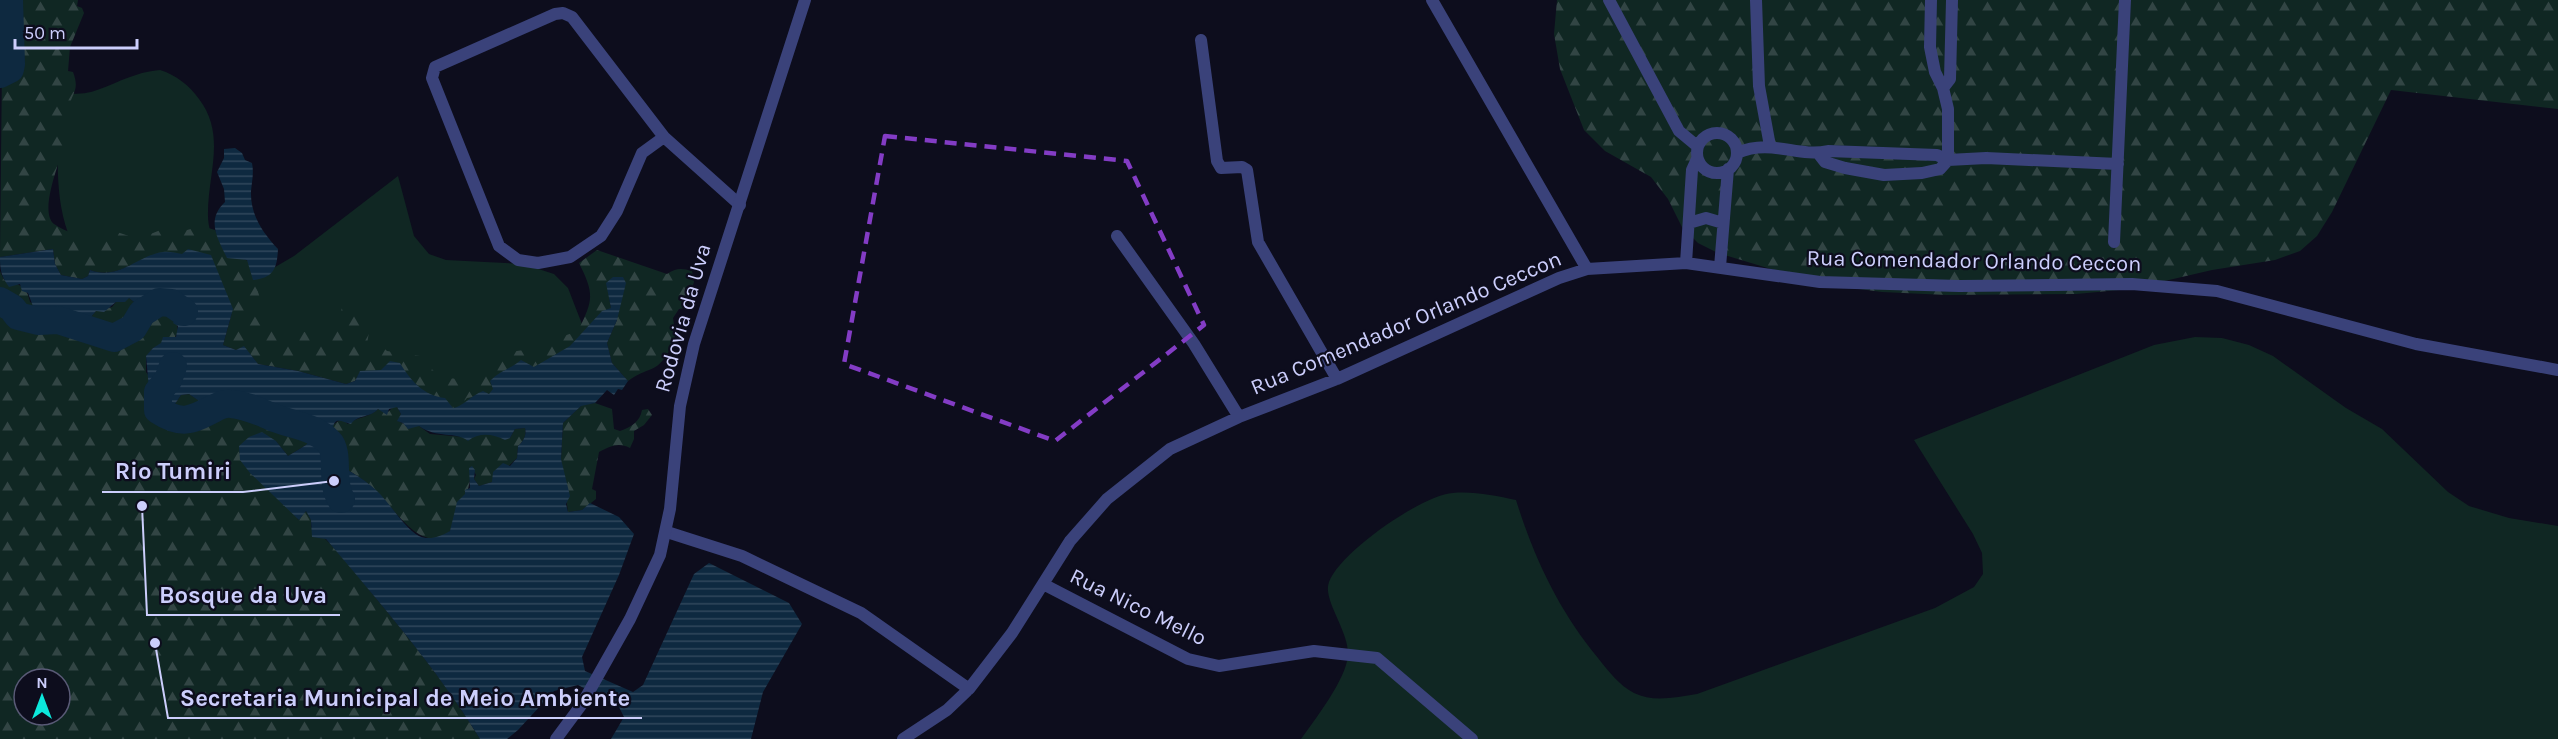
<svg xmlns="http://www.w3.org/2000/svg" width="2558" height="739" font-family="Karla,sans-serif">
<defs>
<pattern id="forest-firs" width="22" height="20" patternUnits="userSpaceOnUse" patternTransform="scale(1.5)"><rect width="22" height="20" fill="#102723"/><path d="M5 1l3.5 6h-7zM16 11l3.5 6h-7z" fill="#324544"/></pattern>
<pattern id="water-rules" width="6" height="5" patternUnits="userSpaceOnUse" patternTransform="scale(1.5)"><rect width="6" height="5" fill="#0e2940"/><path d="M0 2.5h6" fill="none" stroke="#30475c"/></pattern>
</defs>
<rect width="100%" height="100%" fill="#0d0d1d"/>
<!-- green -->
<path fill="#102723" d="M160,70C176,75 189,85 199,99C227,136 207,175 208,216C208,226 212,237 214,247L270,270L294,256L398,176L414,236L429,254L446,260L523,264L554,274L568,288L587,337L488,441L68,233C52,188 59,138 61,91C88,101 111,82 136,75C144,72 152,71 160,70Z
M2195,337L2222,338L2249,345L2273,356L2346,408L2382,429L2448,492L2469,506L2509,518L2558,526V739H1301C1316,718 1345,681 1348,656C1350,632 1322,600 1329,582C1340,552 1422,495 1453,493C1474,491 1496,496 1516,500C1534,558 1559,611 1598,658C1609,672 1619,685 1634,693C1654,703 1676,697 1697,694L1935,608L1974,587L1983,574L1982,553L1973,534L1914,440L2154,345Z"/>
<!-- forest -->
<path fill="url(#forest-firs)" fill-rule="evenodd" d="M13,0H78L77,6L82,8L84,13L70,47L68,71L73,72C80,91 72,92 69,107C67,116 69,126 67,135C64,153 37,210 54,224C66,233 84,236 98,239L102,230L108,229L138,239L163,229L179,228L187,230L202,226L215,230L227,258C236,261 244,256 250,264L261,302L251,312C264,329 286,329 305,332L312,327H320L330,334L335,329L342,308L352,306L371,316L373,325L369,332L367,344L382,346L387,351L420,356L440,378L465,379L474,384L502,353L524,350L578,331C593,300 595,295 579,263L597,250L667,274C676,268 681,268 692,271L694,282L685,308L679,309L673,318L674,325L678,327C674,342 666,365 649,370C641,373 636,375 628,381L612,363L607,343L617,320L609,297L611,308L570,346L534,367L505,370L489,394L467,398L458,408H453L414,383L406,373L360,371L355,381L346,384L298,371L258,364L244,347L236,350L223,345L233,309L182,254C176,253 169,251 163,252C139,255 119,281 90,270L88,276L82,279L61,275L55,264L53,249L0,257L2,65L0,64V8L4,12L12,6Z
M1557,0H2558V109L2391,90L2332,212L2317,236L2300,251L2275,260L2212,270L2130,289L2076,294L1947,295L1882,292L1821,284L1718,253L1698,243L1682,227L1668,199L1651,177L1605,151L1584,130L1560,69L1554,34Z
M0,271L4,280C19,284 27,286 30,302L64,322L67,315L76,314L82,321L91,317L96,311L112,307L116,302L129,298L139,306L166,309L176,318L178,332L175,337L153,348L146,357V372L166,401L175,404L181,395L189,394L216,412L232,402L236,397L251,398L275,412L326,430L341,419L348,424C357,417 371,417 378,409L388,412L393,407H397L401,414L398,421L406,425L419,426L430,434L464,437L485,434L510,438L515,429L525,428C527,435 523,442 518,446L517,458L492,482L479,486L474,479L476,475L472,467L470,468C472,488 464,497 456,515C454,520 453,528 449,532C421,556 393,506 376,491C361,476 345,468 325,459V447L306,445L288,456L276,441L298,520L306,511L311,520V527C334,544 351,568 370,591C410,639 448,686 480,739H0ZM24,679H60V715H24Z
M595,403L612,409L614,429L620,431C631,427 640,422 642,410L648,409L652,415L644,425L634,431V439L630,448C618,442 611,446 599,452L592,489L596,491V499L582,510L568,512L561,459L563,423L582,405Z"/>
<!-- water -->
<path fill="url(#water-rules)" d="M235,148L242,153L245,160L252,163C254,173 252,181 251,191C250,215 263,233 278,249C277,268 274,278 253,280L247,260L227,258C217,237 206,220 225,202L224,189L217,172L224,158V149Z
M53,249L55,264L61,275L82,279L88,276L90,270C119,281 138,255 163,252C169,251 176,253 182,254L188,249L211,255L233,309L223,345L236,350L244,346L258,364L298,371L346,384L355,381L360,371L381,370L390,361L400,363C410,380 424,396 445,398L453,408C462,407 472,395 483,391L489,394L493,389L490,381C500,370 511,369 521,360L534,367L570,346L602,311L611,308L606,283L613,277H623L626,283L617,320L607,343L612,363L628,381L622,390L618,389L614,395L607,390L595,403L581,406L563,423L561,459L570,496L566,504L568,512L582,510L590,503L619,517L634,534L619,575L582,657L585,671L633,692L643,685L694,574L709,563L789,603L802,624L763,692L751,739H611L624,717L619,707L578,685L554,691L518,730L507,739H480C436,667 380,603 326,539L312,537L311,520L306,511L299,520L250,473L240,460L239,446L249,437L262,432L276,441L288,456L306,445L312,438L323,441L325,459C345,468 361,476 377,491C389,502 405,529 419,536C429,541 442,536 450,531L457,502L465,494V490L470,488L469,468L472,466L475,470L474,479L479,486L492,482L493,472L503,463L510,466L517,458L518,446C523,442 527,435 525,428L515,429L510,438L505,440C493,434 479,432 468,441C456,431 437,439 419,426L408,429L403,423L397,421L401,414L397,407L389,409L387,415L378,409C371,418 358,414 351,424C342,422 333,415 333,431L326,430L324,434L315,431L314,426L275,413L251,398L246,399L244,396L236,397C229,408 214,415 202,414V403L189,394L181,395L175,404L169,405L166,401H157L149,389L146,356L153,348L161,343L163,337H176L178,326L173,323L176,318L165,309L152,311L139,306L129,298L125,302H116L104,312L96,311L91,317L82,321L76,314L67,315L64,322L57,323L45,312L43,317H37L28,293L22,291L20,284L9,287C1,276 0,270 0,257Z"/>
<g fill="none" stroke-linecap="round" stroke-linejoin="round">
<!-- river -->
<path stroke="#0e2940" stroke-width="28" d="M0,74L10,69L11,64L9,0
M0,301L12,308L18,316L38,321L58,320L114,338L133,328L142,313L159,302L171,303L184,312
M173,366L168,380L158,392V410C181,425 190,421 213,409C219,406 224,403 231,404C245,405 258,411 270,416C289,425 313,425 329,442C340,453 330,483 341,499"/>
<!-- minor -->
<path stroke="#3a427a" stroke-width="12" d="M1432,0L1587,269
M1609,0L1679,131L1697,146
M1756,0L1759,86L1770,146
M1201,40L1217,161L1221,168L1242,167L1247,170L1258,242L1337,379
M1943,88L1950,79L1952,0
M1697 153a20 20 0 1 1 40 0a20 20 0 1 1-40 0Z
M664,137L572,17L563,13L555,14L435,67L432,78L499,246L518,260L538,263L570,257L601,236L617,211L642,153L664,137L740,205
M1737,153C1772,138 1797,158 1828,151L1937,155L1948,160L1986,158L2118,164
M1818,153L1825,162L1845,168L1884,175L1922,173L1940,169L1948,160V109L1943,88L1935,72L1930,47L1931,0
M1689,223L1706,218L1723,223
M1117,236L1194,344L1239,417
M2114,242L2125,0
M1686,263L1692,170L1697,159
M1720,267L1728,169
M667,532L742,556L861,613L969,689
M1043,584L1188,659L1219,666L1314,651L1377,658L1472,739
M903,739L947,710L969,689L1012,633L1070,541L1107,499L1170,449L1239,417L1337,379L1559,278L1587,269L1686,263L1820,282L1959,286L2132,284L2217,291L2416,344L2558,370"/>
<!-- tertiary -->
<path stroke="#3a427a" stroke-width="12" d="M556,739L582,704L630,619L660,555L670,509L680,406L694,344L805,0"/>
</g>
<!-- marked area -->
<path fill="none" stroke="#833cc5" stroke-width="4.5" stroke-dasharray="12 8" stroke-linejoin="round" d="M885,136L1127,161L1204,325L1055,441L844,364Z"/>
<g text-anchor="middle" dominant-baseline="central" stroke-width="4.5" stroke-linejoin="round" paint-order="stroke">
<!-- street labels -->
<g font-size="22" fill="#cccefc" stroke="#0d0d1d">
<text transform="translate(1974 261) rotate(1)">Rua Comendador Orlando Ceccon</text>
<text transform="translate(683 318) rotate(-74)">Rodovia da Uva</text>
<text transform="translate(1406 323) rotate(-23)">Rua Comendador Orlando Ceccon</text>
<text transform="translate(1138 607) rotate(26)">Rua Nico Mello</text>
</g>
</g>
<!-- callouts -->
<path fill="none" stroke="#cccefc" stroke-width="2" d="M334 481L243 492H102M142 506L147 615H340M155 643L168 718H642"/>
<g fill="#cccefc" stroke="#0d0d1d" stroke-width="2">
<circle cx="334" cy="481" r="6"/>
<circle cx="142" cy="506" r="6"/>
<circle cx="155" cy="643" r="6"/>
</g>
<g font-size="24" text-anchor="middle" font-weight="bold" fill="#cccefc" stroke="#0d0d1d" stroke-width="4.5" stroke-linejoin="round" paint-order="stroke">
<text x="173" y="479">Rio Tumiri</text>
<text x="243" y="603">Bosque da Uva</text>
<text x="405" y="706">Secretaria Municipal de Meio Ambiente</text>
</g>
<!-- north arrow -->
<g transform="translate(42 697)"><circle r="28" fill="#0d0d1d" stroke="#595a76" stroke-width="1.5"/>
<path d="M0-4.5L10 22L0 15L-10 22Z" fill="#0ce8dc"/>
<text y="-9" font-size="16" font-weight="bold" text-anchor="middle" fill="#cccefc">N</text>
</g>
<!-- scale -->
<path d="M15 39v9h122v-9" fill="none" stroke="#cccefc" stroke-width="3"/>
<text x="24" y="39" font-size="18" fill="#cccefc" stroke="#0d0d1d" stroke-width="4.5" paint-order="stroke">50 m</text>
</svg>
